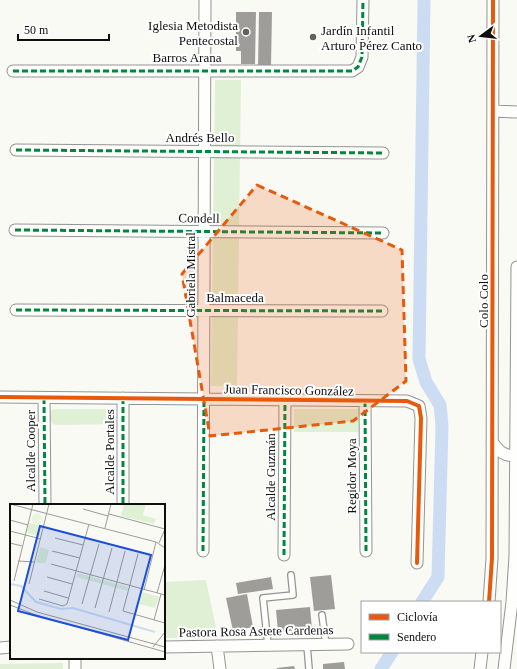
<svg xmlns="http://www.w3.org/2000/svg" width="517" height="669" font-family="'Times New Roman',serif">
<rect width="100%" height="100%" fill="#fafaf4"/>
<!-- green -->
<path fill="#e0f0d5" d="M215,80H241L237,386H211Z
M54,409H115V424L57,425L53,424L50,420V412Z
M294,409H359V432H294Z
M206,580L218,637L164,638V582Z
M63,663V669H0V664Z"/>
<g fill="none" stroke-linecap="round" stroke-linejoin="round">
<!-- canal -->
<path stroke="#ccddf3" stroke-width="13" d="M422,602L438,577L442,426L440,405L426,382L419,359L424,0
M381,669L392,652"/>
</g>
<!-- building -->
<path fill="#9e9d99" d="M236,12H256L255,64H241V51H236Z
M259,12H272L271,66H258Z
M331,575L335,609L314,611L310,577Z
M271,577L273,589L238,594L236,583Z
M247,594L253,627L233,631L226,598Z
M310,607L312,629L278,632L276,610Z
M344,662L345,669H323V664Z
M294,666L295,669H277V668Z"/>
<g fill="none" stroke-linecap="round" stroke-linejoin="round">
<!-- service casing -->
<g stroke="#949492" stroke-width="8">
<path id="service" d="M322,615L326,645
M268,645L263,598L293,595L291,575
M307,645L309,669"/>
</g>
<!-- minor casing -->
<g stroke="#949492" stroke-width="13">
<path id="minor" d="M13,71H352L358,67L362,57L363,0
M493,111L517,112
M16,150L383,153
M15,230L383,233
M16,310L382,311
M0,397L407,401L419,406L421,418L417,563
M44,398L45,505
M123,398V505
M365,401L366,551
M492,442C499,451 503,456 516,456
M203,551L205,0
M284,555L285,400
M489,602L492,558L493,0
M217,646L220,669
M164,647L348,644
M0,648L11,647
M75,658V669
M480,669L482,652
M504,669L512,602L515,556L517,267"/>
</g>
<!-- service -->
<use href="#service" stroke="#fefefd" stroke-width="5.5"/>
<!-- minor -->
<use href="#minor" stroke="#fefefd" stroke-width="11"/>
<!-- quiet -->
<path stroke="#00873e" stroke-width="3" stroke-dasharray="6 3" stroke-linecap="butt" d="M13,71H352L358,67L362,57L363,0
M16,150L383,153
M15,230L383,233
M16,310L382,311
M44,398L45,505
M123,398V505
M365,401L366,551
M203,551L204,398
M284,555L285,400"/>
<!-- cycleway casing -->
<g stroke="#fff" stroke-width="6">
<path id="cycleway" d="M0,397L407,401L419,406L421,418L417,563
M489,602L492,558L493,0"/>
</g>
<!-- cycleway -->
<use href="#cycleway" stroke="#e8590c" stroke-width="4"/>
</g>
<!-- marked area -->
<path fill="#e8590c" fill-opacity="0.2" stroke="#e8590c" stroke-width="3" stroke-dasharray="8 5" stroke-linejoin="round" d="M257,185L402,250L406,381L353,421L210,436L182,274Z"/>
<!-- markers -->
<g fill="#61615e" stroke="#fff" stroke-width="1.5">
<circle cx="246" cy="32" r="4"/>
<circle cx="313" cy="37" r="4"/>
</g>
<g text-anchor="middle" dominant-baseline="central" stroke-width="4" stroke-linejoin="round" paint-order="stroke">
<!-- poi labels -->
<g font-size="13" fill="#0e0e0e" stroke="#fff" text-anchor="end">
<text x="238" y="25">Iglesia Metodista<tspan x="238" dy="15">Pentecostal</tspan></text>
<text x="321" y="30" text-anchor="start">Jardín Infantil<tspan x="321" dy="15">Arturo Pérez Canto</tspan></text>
</g>
<!-- street labels -->
<g font-size="13" fill="#0e0e0e" stroke="#fff">
<text x="187" y="57">Barros Arana</text>
<text x="200" y="137">Andrés Bello</text>
<text transform="translate(199 218) rotate(1)">Condell</text>
<text transform="translate(190 275) rotate(-90)">Gabriela Mistral</text>
<text x="235" y="297">Balmaceda</text>
<text transform="translate(483 301) rotate(-90)">Colo Colo</text>
<text transform="translate(289 390) rotate(1)">Juan Francisco González</text>
<text transform="translate(30 451) rotate(-90)">Alcalde Cooper</text>
<text transform="translate(109 452) rotate(-90)">Alcalde Portales</text>
<text transform="translate(351 476) rotate(-90)">Regidor Moya</text>
<text transform="translate(270 477) rotate(-90)">Alcalde Guzmán</text>
<text transform="translate(256 631) rotate(-1)">Pastora Rosa Astete Cardenas</text>
</g>
</g>
<!-- overview -->
<g transform="translate(10 504)">
<rect width="155" height="155" fill="#fafaf4"/>
<path d="M114,0H136L133,11L146,15L144,20L111,12ZM19,19L31,22L29,32L17,29ZM30,43L39,46L36,59H26ZM68,69L118,83L117,87L67,73ZM133,88L149,93L145,104L129,100Z" fill="#e0f0d5"/>
<path d="M21.5 15a5.5 5.5 0 1 1 11 0a5.5 5.5 0 1 1-11 0Z" fill="#eaf4df"/>
<path fill="none" stroke="#ccddf3" stroke-width="2" d="M0,80L11,82L26,98L51,105L63,104L145,128"/>
<path fill="none" stroke="#9c9c98" stroke-width="1" d="M0,0L146,38L155,44M73,5L98,12M99,10L155,25M0,16L18,21M95,24L101,0M0,27L31,35M45,34L73,41M0,39L12,42M149,39L155,25M42,47L70,54M128,50L113,107L155,119M8,57L25,58M41,60L155,91M37,73L62,80M4,77L23,0M19,80L39,0M134,86L146,38M34,87L58,94M147,89L155,61M29,95L53,102L57,100L79,20M0,96L27,108L155,143M72,100L89,40M0,101L26,111L155,148M85,104L102,44M99,108L115,47M144,116L151,90M143,143L155,128"/>
<path fill="#1d4ed8" fill-opacity="0.15" stroke="#1d4ed8" stroke-width="2" d="M30,22L141,51L118,136L8,107Z"/>
<rect width="155" height="155" fill="none" stroke="#0e0e0e" stroke-width="2"/>
</g>
<!-- legend -->
<rect x="361" y="601" width="140" height="52" fill="#ffffff" stroke="#9f9f9f"/>
<rect x="369" y="614" width="20" height="6" fill="#e8590c" stroke="#9f9f9f"/>
<text x="397" y="621" font-size="12" fill="#0e0e0e">Ciclovía</text>
<rect x="369" y="634" width="20" height="6" fill="#00873e" stroke="#9f9f9f"/>
<text x="397" y="641" font-size="12" fill="#0e0e0e">Sendero</text>
<!-- north arrow -->
<g transform="translate(481 36) rotate(255)" stroke="#ffffff" stroke-width="3" paint-order="stroke">
<path d="M0-3L7 15L0 10L-7 15Z" fill="#0e0e0e"/>
<text y="-6" font-size="11" font-weight="bold" text-anchor="middle" fill="#0e0e0e">N</text>
</g>
<!-- scale -->
<path d="M18 34v6h91v-6" fill="none" stroke="#0e0e0e" stroke-width="2"/>
<text x="24" y="34" font-size="12" fill="#0e0e0e" stroke="#ffffff" stroke-width="3" paint-order="stroke">50 m</text>
</svg>
